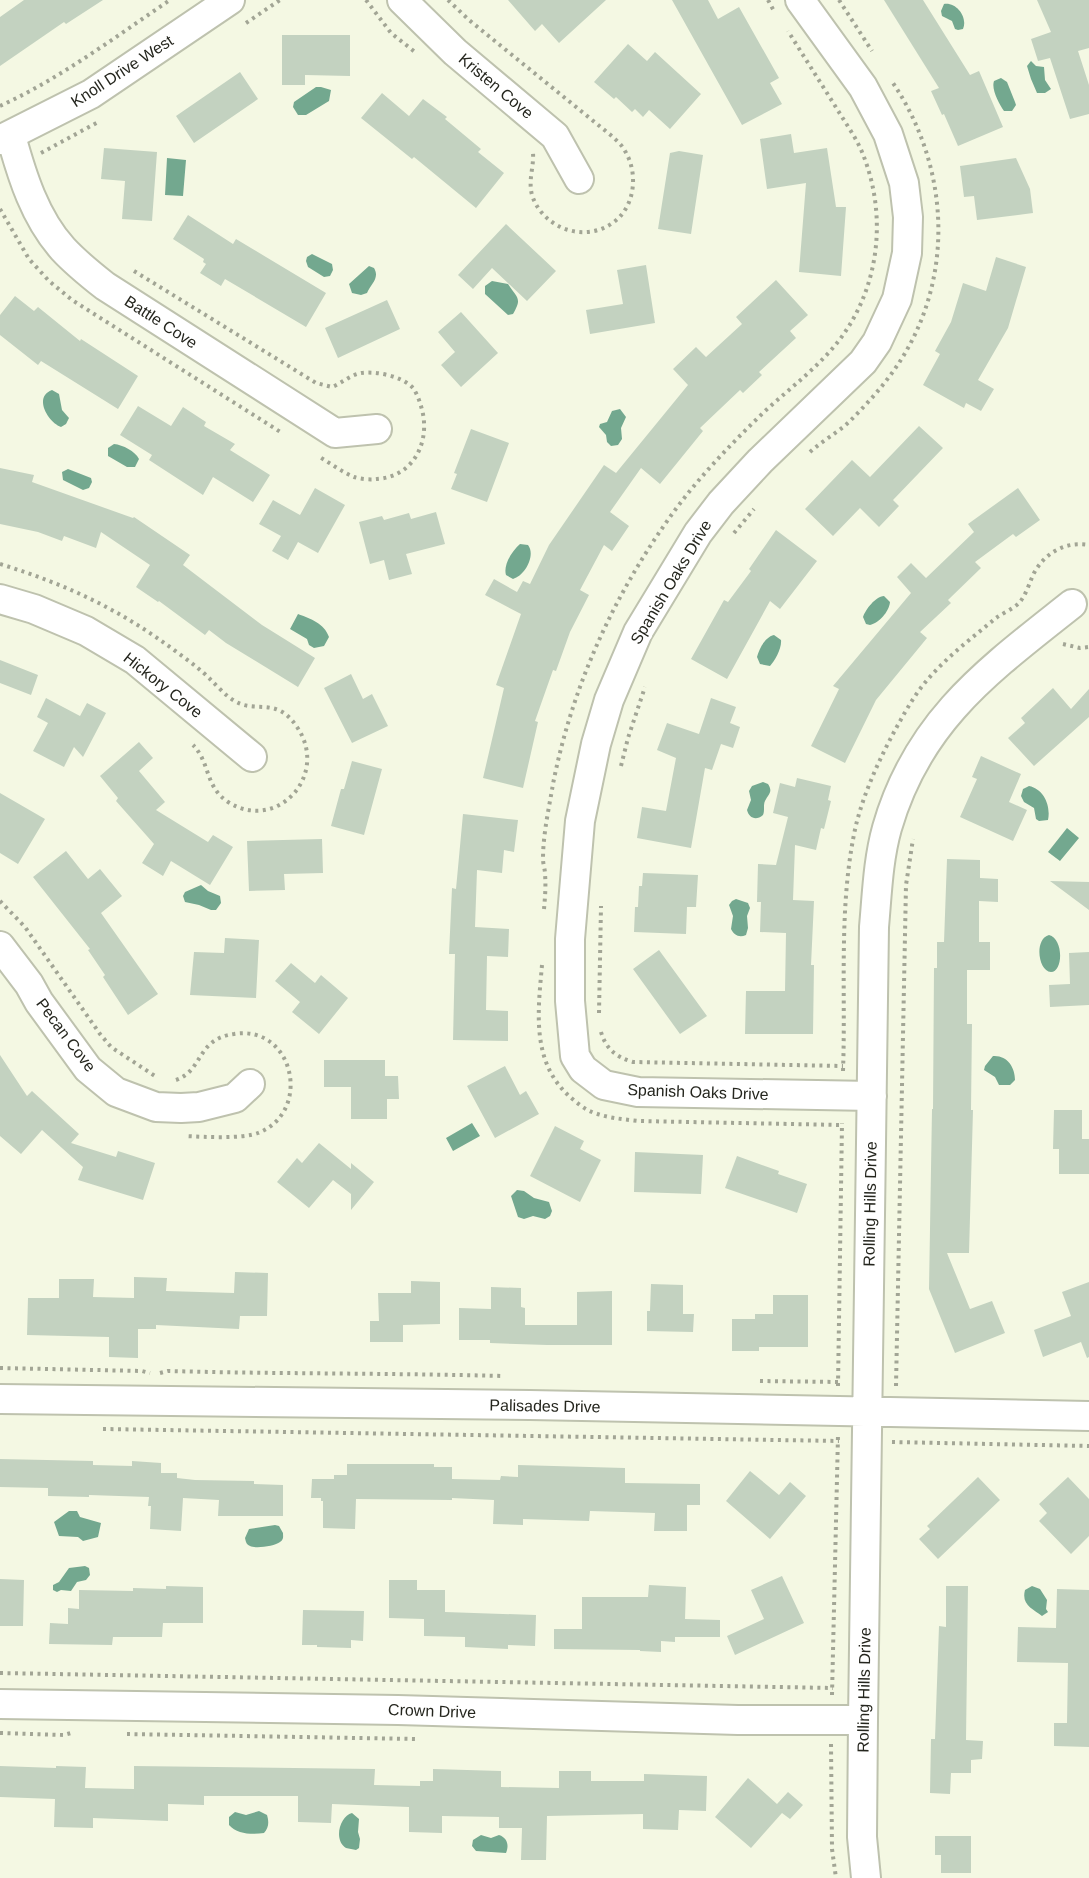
<svg xmlns="http://www.w3.org/2000/svg" width="1089" height="1878" font-family="Helvetica,sans-serif">
<rect width="100%" height="100%" fill="#f4f8e3"/>
<!-- water -->
<path fill="#73a88f" d="M944,4C957,2 968,18 963,29L958,30L955,29L952,21L942,16L941,11Z
M1031,61L1036,66L1044,67L1045,80L1051,89L1045,93H1037L1031,79L1027,66Z
M1001,78L1007,82L1015,102L1016,105L1012,111H1004C999,104 991,89 994,81Z
M316,87H321L331,90L329,101L306,115H298L293,107L294,102Z
M167,158L186,160L183,196L165,195Z
M312,254L332,264L333,270L330,276L324,277L308,267L306,261L307,257Z
M369,266L374,268C380,278 371,284 367,293L361,295L352,293L349,284Z
M492,281L508,284C518,299 522,298 513,314L508,315L485,294V286Z
M52,390L59,394L62,410L69,418L66,424L61,427C48,422 33,397 52,390Z
M620,409L626,417L621,428L622,439L618,445L611,446L607,442L606,435L599,427L600,424L607,422L612,411Z
M114,444C123,445 135,451 139,459L135,467H127L108,456V448Z
M68,469L91,478L92,482L89,488L83,490L63,480L62,472Z
M520,544L528,545C536,555 525,576 513,579L506,575C503,565 512,551 520,544Z
M884,596L890,602C889,612 879,623 870,625L866,624L863,617C866,609 875,597 884,596Z
M298,614C311,619 324,623 329,637L324,646L314,648L309,645L307,639L290,629Z
M774,635L781,640C782,648 775,661 770,666L760,664L757,657C759,649 765,637 774,635Z
M763,782L768,784C773,792 769,793 765,801C763,805 765,810 763,815C756,821 749,818 747,810L751,800L749,791L752,786Z
M1029,786C1044,789 1051,806 1048,820L1039,821L1036,819L1034,808L1024,802L1021,796L1023,789Z
M1067,828L1079,838L1060,861L1048,852Z
M201,885L208,891L220,896L221,903L216,910H211L199,905L185,902L183,896L185,892Z
M736,899L748,903L750,908L747,916L748,928L746,935C739,938 734,935 731,929L733,916L729,905L732,901Z
M1049,935C1064,939 1063,972 1051,972C1038,971 1034,939 1049,935Z
M993,1056C1007,1055 1015,1067 1015,1080L1010,1085H999L995,1077L984,1070L985,1066Z
M472,1123L480,1136L453,1151L446,1138Z
M517,1190L524,1191L534,1198L549,1202L552,1211L550,1216L545,1219L533,1216L524,1219L518,1217L511,1196Z
M69,1511H77L80,1517L101,1523L98,1537L83,1541L78,1537L59,1536L54,1522Z
M275,1525L279,1526L283,1533C283,1537 284,1539 280,1542C275,1546 256,1549 250,1546C246,1544 246,1542 245,1538L249,1529Z
M85,1566L89,1568L90,1575L86,1580L77,1582L71,1591L61,1590L57,1592L53,1590V1585L59,1582L69,1568Z
M1032,1586L1040,1589L1047,1600L1046,1609L1048,1612L1042,1616C1033,1609 1021,1605 1025,1590Z
M259,1811L267,1815C269,1822 269,1827 264,1833C252,1835 237,1834 229,1825V1817L235,1812L246,1815Z
M352,1813L359,1819L358,1832L360,1839L359,1848L356,1850C353,1849 349,1849 346,1848C333,1840 340,1816 352,1813Z
M481,1835L491,1838L499,1835C508,1838 509,1846 506,1853L476,1851L472,1846L473,1840Z"/>
<!-- building -->
<path fill="#c3d2c0" d="M24,0H103L66,24L64,22L0,66V17Z
M508,0H606L559,43L542,24L535,31Z
M672,0H708L718,19L739,7L779,78L770,83L782,104L742,125Z
M884,0H923L970,75L979,71L1003,127L958,146L944,114L942,115L931,91L939,88Z
M1037,0H1089V48L1078,51L1089,85V114L1070,119L1050,58L1038,61L1031,39L1051,32Z
M282,35H350V76L305,75V85H282Z
M628,44L647,61L655,52L701,94L670,129L649,110L643,117L635,109L632,112L616,97L614,99L594,82Z
M240,72L258,99L194,143L176,116Z
M382,93L409,116L423,99L447,117L445,119L481,149L478,152L504,173L476,208L414,157L412,159L361,118Z
M791,134L794,153L827,148L836,207H846L841,276L799,272L806,183L767,189L760,139Z
M104,148L157,152L152,221L122,219L125,181L101,179Z
M679,151L703,155L691,234L658,229L670,153Z
M1016,158L1030,189L1033,213L977,220L974,196L964,197L960,166Z
M188,215L233,244L236,239L326,293L306,327L225,279L221,286L200,273L206,264L203,262L204,259L173,239Z
M506,224L556,271L527,301L492,268L473,289L458,275Z
M996,257L1026,267L1008,328L978,380L994,389L981,411L966,403L964,408L923,385L940,354L935,351L951,322L963,283L986,291Z
M646,265L655,323L590,334L586,310L623,304L617,270Z
M776,280L808,315L790,331L796,338L759,372L762,375L743,393L740,390L700,428L703,431L660,484L641,468L610,512L629,526L612,551L604,545L580,590L589,595L570,632L556,671L553,670L535,721L538,722L523,788L483,778L504,688L496,685L521,614L485,595L494,579L517,592L523,581L530,584L549,545L604,465L616,473L688,385L673,369L696,347L706,357L742,324L736,317Z
M15,296L34,311L38,307L80,341L81,339L138,376L118,409L41,361L38,365L0,335V315Z
M387,300L400,329L338,358L325,328Z
M461,312L498,353L461,387L441,365L455,352L438,332Z
M138,406L171,426L183,407L206,422L204,426L235,444L230,450L270,475L253,502L213,477L203,495L149,460L152,455L120,435Z
M919,426L943,448L893,500L899,506L879,527L860,508L833,536L805,509L852,460L870,477Z
M471,429L509,443L487,502L451,489L457,474L454,473Z
M0,468L34,475L32,482L133,518L134,517L190,555L183,565L262,625L315,658L298,687L226,643L209,630L205,635L159,601L158,602L136,587L150,565L101,532L96,548L64,536L62,541L38,532L0,524Z
M315,488L345,505L318,553L298,542L288,560L272,551L281,536L259,524L273,500L300,515Z
M1018,488L1040,520L1016,537L1013,534L975,562L981,568L948,600L951,603L920,632L927,638L876,700L845,763L811,746L839,689L833,686L911,593L897,577L911,563L926,578L974,532L968,524Z
M436,512L445,544L406,554L412,574L389,580L384,560L370,564L359,522L382,516L384,520L409,513L411,519Z
M776,530L817,561L780,609L770,601L727,679L691,659L724,600L728,602L751,571L749,569Z
M0,660L38,675L31,695L0,683Z
M351,674L363,699L372,694L388,726L352,743L324,688Z
M1053,688L1071,709L1089,689V717L1034,766L1008,738L1025,723L1021,718Z
M46,698L80,716L87,703L106,713L83,757L74,747L64,767L33,751L48,723L37,717Z
M711,698L736,707L730,723L740,727L733,748L721,744L712,770L705,768L691,848L637,838L642,807L666,811L676,758L657,750L667,723L699,734Z
M139,742L153,758L139,771L165,802L156,810L208,842L213,835L233,847L210,885L171,861L163,876L142,863L154,844L116,801L118,798L100,776Z
M981,756L1021,774L1009,802L1027,810L1013,841L960,817L977,779L972,777Z
M352,761L382,769L364,835L331,826L341,789H344Z
M797,778L831,786L828,800L831,801L824,829L821,828L816,850L795,845L793,900L814,901L811,965H814L813,1034H745L746,991H785L786,933L760,932L761,902H757L758,864L776,865L788,817L773,813L780,783L795,787Z
M0,793L45,819L18,864L0,853Z
M463,814L518,820L514,852L504,850L502,873L477,870L475,927L509,929L508,957L487,956L486,1010L508,1011V1041L453,1040L455,954H449L452,888L456,889Z
M322,839L323,873L284,874L285,890L249,891L247,841Z
M66,851L88,879L100,869L122,896L101,913L158,994L128,1015L103,977L105,975L88,950L90,949L33,877Z
M947,859L980,860V878L998,879V902L979,901V942H990V970H967V1024H972L971,1110H973L969,1253H947L970,1309L992,1301L1005,1333L955,1353L929,1289L932,1109H933L934,968H937V942H944Z
M643,873L698,875L696,907H687L686,934L634,932L635,907H638L639,886H642Z
M1050,881L1089,882V910Z
M225,938L259,940L256,998L190,995L194,952L224,953Z
M659,950L707,1016L680,1034L633,969Z
M1089,952V1005L1050,1007L1049,985L1070,984L1069,953Z
M291,963L315,983L321,975L348,998L319,1034L292,1012L300,1002L275,981Z
M0,1055L27,1096L32,1091L79,1134L71,1143L116,1157L118,1151L155,1163L143,1200L78,1180L83,1167L42,1130L21,1154L0,1136Z
M324,1060H385V1076H398L399,1099H387V1119H351V1087H324Z
M505,1066L520,1095L526,1091L539,1114L495,1138L467,1086Z
M1054,1110H1082V1139H1089V1174H1059V1149H1053Z
M555,1126L584,1141L580,1149L601,1160L580,1202L530,1176Z
M319,1143L351,1169V1163L374,1182L351,1210V1194L333,1180L309,1208L277,1182L297,1158L302,1163Z
M635,1152L703,1155L701,1194L634,1192Z
M737,1156L779,1171L778,1174L807,1184L797,1213L725,1188Z
M235,1272L268,1273L267,1316H240L239,1329L156,1325V1329H138V1358L109,1357V1337L27,1335L28,1298H59V1279H94L93,1297L134,1298V1277L167,1278L166,1291L234,1293Z
M411,1281L440,1282V1324L403,1325V1342H370V1321H379L378,1293H411Z
M1089,1282V1357L1087,1358L1081,1342L1043,1357L1034,1330L1071,1316L1062,1292Z
M651,1284L683,1285V1314H694L693,1332L647,1331V1311H650Z
M491,1287L521,1288V1307L525,1308V1325H577V1292L612,1291V1345H547L490,1343V1340H459V1308L491,1309Z
M773,1295H808V1347H759V1351H732V1319H755V1314H773Z
M0,1459L93,1461V1465L132,1466V1461L161,1463V1473H177V1478L195,1480L254,1481V1484L283,1485V1516H218L219,1500L183,1498L181,1531L150,1529L151,1506H148L149,1497L89,1495V1497L48,1496V1488L0,1487Z
M347,1464H434V1467H452V1479L500,1480L501,1476L518,1477V1465L625,1468V1483L700,1484V1505H687V1531H654L655,1513L590,1511L589,1521L523,1519V1525L493,1524L494,1500L452,1498V1500L356,1499L355,1529L323,1528V1501H321V1498H311L312,1479H334V1475H347Z
M750,1471L779,1495L790,1482L806,1496L770,1539L726,1501Z
M978,1477L1000,1500L938,1559L919,1539L930,1529L927,1526Z
M1068,1477L1089,1499V1536L1071,1554L1039,1521L1047,1513L1039,1504Z
M782,1576L804,1623L735,1655L727,1636L764,1619L751,1590Z
M0,1579L24,1580L23,1626H0Z
M389,1580H417V1590H445V1612L536,1615L535,1646L508,1645V1649L465,1647V1637L424,1636V1619L389,1618Z
M649,1585L686,1587L685,1619L720,1620V1637H675V1642L661,1641V1652L640,1651V1650L554,1649V1629H582V1597H648Z
M166,1586L203,1587V1623H163L162,1637H113L112,1645L49,1644L50,1623L68,1624V1608L79,1609V1590L133,1591V1588L166,1589Z
M946,1586H968L966,1740L983,1741L982,1759L971,1760V1773H951L950,1794L930,1793L931,1739H935L939,1626L946,1627Z
M1057,1589L1089,1590V1747L1054,1746V1723H1067L1068,1663L1017,1662L1018,1627L1056,1628Z
M303,1610L364,1611L363,1641L351,1640V1648L317,1647V1645H302Z
M0,1766L56,1768V1766L86,1767L85,1788L134,1789V1766L375,1769L374,1785L420,1786V1781H433V1769L501,1771V1787L559,1788V1771H591V1781H644V1774L707,1776L706,1811L679,1810L678,1830L643,1829V1814L547,1816L546,1860H521L522,1828H499V1817L442,1816V1833L409,1832V1807L332,1804L331,1823L298,1822V1796H204V1805L168,1804V1821L93,1818V1828L54,1827L55,1799L0,1797Z
M748,1778L777,1804L788,1792L803,1805L790,1819L782,1813L751,1848L715,1817Z
M935,1836H971V1873H941V1855H935Z"/>
<g fill="none" stroke-linecap="round" stroke-linejoin="round">
<!-- minor casing -->
<g stroke="#bec2ae" stroke-width="32">
<path id="minor" d="M402,0L455,52L555,136L579,179
M800,0L863,87L888,134L904,183L908,217L907,253L897,299L877,342L863,362L760,461L721,503L698,533L638,632L609,700L596,744L580,821L570,939V1001L575,1056L583,1069L604,1085L638,1092L872,1096
M11,136C22,176 35,218 63,249C76,263 91,275 105,286L335,433L377,429
M0,140L91,94L230,0
M0,599L34,609L86,631L135,660L252,757
M0,946L29,984L39,1002L88,1069L116,1092L156,1107L181,1108L199,1107L235,1098L250,1084
M0,1399L530,1405L1089,1416
M0,1704L398,1710L738,1720H863
M866,1878L862,1837L863,1720L874,927C877,894 878,860 887,828C918,720 989,670 1072,604"/>
</g>
<!-- path -->
<path stroke="#a2a595" stroke-width="4" stroke-dasharray="3 4.5" stroke-linecap="butt" d="M366,0L391,33L415,52
M448,0L469,20L613,137C617,141 622,145 625,151C639,174 635,209 611,224C582,243 542,227 532,195C528,180 534,167 533,153
M768,0L775,13
M839,0L872,51
M246,23L280,0
M0,106C61,78 115,37 170,0
M41,153L100,121
M0,209L29,259L49,281L72,300L282,433
M134,271L316,383L332,387C342,383 350,375 361,373C376,371 402,376 413,388C418,395 421,405 423,414C429,446 411,477 377,479C370,480 360,479 354,477C342,472 330,463 318,456
M810,452C822,441 837,433 849,422C863,408 877,393 889,377C956,289 953,170 891,80
M734,533L754,509
M0,564C68,585 121,610 178,653C189,661 200,669 210,679C217,686 225,695 233,700C255,715 276,695 297,727C330,775 277,833 228,802C205,787 210,762 193,745
M1063,644L1080,648L1089,647
M621,766L628,738L645,687
M0,901L25,927L100,1034L111,1047L155,1076
M544,909C545,898 546,886 545,874C545,869 543,864 543,859C543,834 549,808 553,784C572,687 613,597 670,517C697,479 730,445 764,412C789,389 816,369 837,343C880,289 888,215 862,152C857,140 849,128 842,117C824,88 806,60 788,31
M542,965C538,1011 531,1061 569,1096C576,1102 584,1109 592,1112C607,1118 622,1119 638,1121L842,1125
M599,1013L601,906
M601,1032C606,1049 616,1057 633,1062L843,1066
M843,1071C846,990 838,905 856,825C864,793 878,762 894,732C904,714 914,695 928,679C948,656 973,637 996,618C1003,613 1013,609 1019,603C1026,595 1029,584 1033,575C1044,553 1065,541 1089,545
M176,1080C204,1070 196,1039 234,1034C294,1024 313,1112 258,1133C243,1139 203,1137 186,1136
M0,1368L142,1371L150,1373
M160,1373L168,1371C280,1374 391,1373 503,1376
M760,1381L839,1382
M838,1386L842,1123
M896,1386L906,885L913,839
M103,1429L839,1441
M892,1442L1089,1446
M0,1673L833,1688
M832,1695L838,1435
M0,1733L64,1735L71,1733
M127,1734L416,1739
M831,1744L832,1849L836,1878"/>
<!-- minor -->
<use href="#minor" stroke="#fff" stroke-width="28"/>
</g>
<g text-anchor="middle" dominant-baseline="central" stroke-width="6" stroke-linejoin="round" paint-order="stroke">
<!-- street labels -->
<g font-size="16" fill="#25261e" stroke="#fff">
<text transform="translate(122 71) rotate(-33)">Knoll Drive West</text>
<text transform="translate(496 86) rotate(40)">Kristen Cove</text>
<text transform="translate(161 322) rotate(33)">Battle Cove</text>
<text transform="translate(671 582) rotate(-59)">Spanish Oaks Drive</text>
<text transform="translate(163 685) rotate(38)">Hickory Cove</text>
<text transform="translate(66 1035) rotate(53)">Pecan Cove</text>
<text transform="translate(698 1092) rotate(2)">Spanish Oaks Drive</text>
<text transform="translate(870 1204) rotate(-89)">Rolling Hills Drive</text>
<text transform="translate(545 1406) rotate(1)">Palisades Drive</text>
<text transform="translate(864 1690) rotate(-89)">Rolling Hills Drive</text>
<text transform="translate(432 1711) rotate(2)">Crown Drive</text>
</g>
</g>
</svg>
